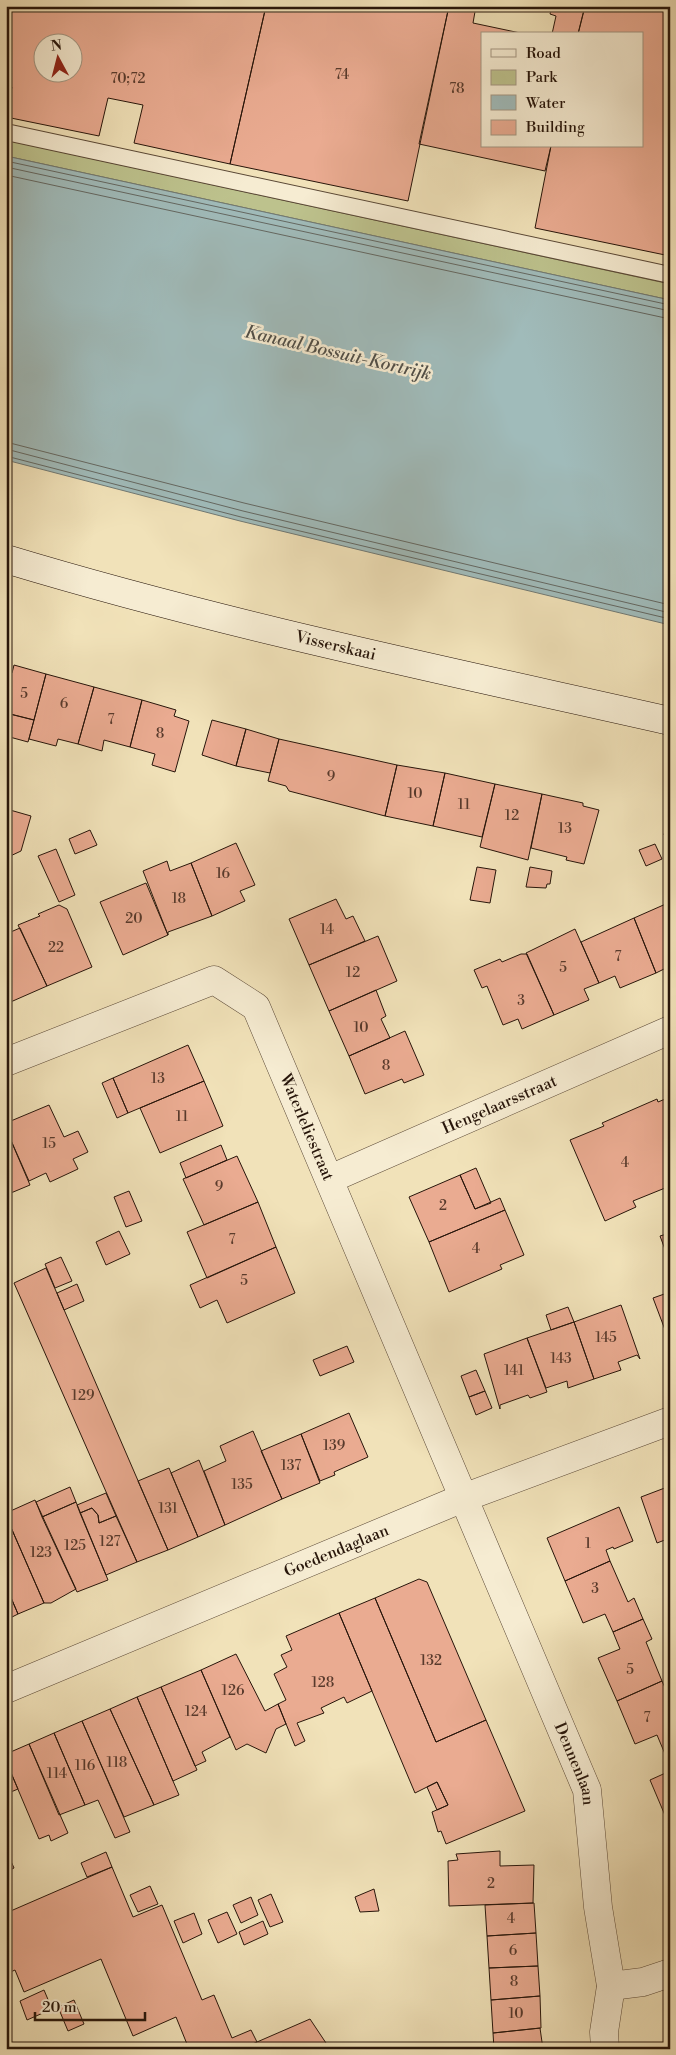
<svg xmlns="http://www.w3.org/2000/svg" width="676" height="2055" font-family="'Libre Bodoni',serif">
<rect width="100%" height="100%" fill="#f1e2b9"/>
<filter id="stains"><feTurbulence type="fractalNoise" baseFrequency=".004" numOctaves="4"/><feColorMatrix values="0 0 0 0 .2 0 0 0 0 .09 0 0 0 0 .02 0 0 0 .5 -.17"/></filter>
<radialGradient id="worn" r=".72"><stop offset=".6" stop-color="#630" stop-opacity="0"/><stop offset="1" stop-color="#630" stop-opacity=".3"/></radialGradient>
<!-- green -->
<path fill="#bdc28d" stroke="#726c4c" d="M6,140L670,284V300L6,156Z"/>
<!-- water -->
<path fill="#a0bbba" stroke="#707974" d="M6,156L670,300V625L240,521L6,460Z"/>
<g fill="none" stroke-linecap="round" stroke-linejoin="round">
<!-- shore -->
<path stroke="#646862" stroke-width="1" d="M6,161L670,305
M6,167L670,311
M6,175L670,319
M6,442L244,503L670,605
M6,449L243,511L670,613
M6,456L241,517L670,619"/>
</g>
<!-- building -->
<path fill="#eaab91" stroke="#27150a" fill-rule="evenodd" d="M6,6H266L230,164L134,143L143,105L108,98L99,136L6,117L12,87L6,86ZM42,42H72V72H42Z
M266,6H449L408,201L230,164Z
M449,6H476L473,23L525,34H482V146H551L545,171L419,144Z
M552,6H585L578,34H552L556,16L550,14Z
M585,6H644L670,11V256L535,228L551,146H642V34H578Z
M644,6H661L668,11V12Z
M14,665L46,674L34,720L10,714L6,725V671L12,673Z
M46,674L94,687L78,744L58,739L56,746L29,739Z
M94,687L142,700L130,747L104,740L102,751L78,744Z
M142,700L176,710L174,716L189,721L175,772L152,765L155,754L130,747Z
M10,714L34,720L28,742L6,736Z
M212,720L246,729L236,766L202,755Z
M246,729L279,739L270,773L236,766Z
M279,739L397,765L385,816L289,791L286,786L268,781Z
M397,765L445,773L433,826L385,816Z
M445,773L495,784L482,837L433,826Z
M495,784L542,794L528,860L480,847Z
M542,794L583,803V806L599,810L584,864L566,860L567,857L531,848Z
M670,806V836L664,835Z
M10,810L31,816L21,851L6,858V823Z
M90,830L97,845L75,854L69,839Z
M236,843L255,885L240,891L245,901L212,916L191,863Z
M655,844L662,859L646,866L639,850Z
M56,849L75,895L59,902L38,856Z
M167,861L170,871L191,863L212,916L168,932V935L143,871Z
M477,867L496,870L490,903L470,900Z
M530,867L552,871L550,884H547L546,888L526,887Z
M146,883L168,935L123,955L100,902Z
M336,899L346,919L353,916L365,941L309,965L289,919Z
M668,903L670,966L656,973L634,918Z
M59,905L67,909L92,967L47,986L18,925L40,916L38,914Z
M634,918L656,973L620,988L615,976L599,983L581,942Z
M20,928L47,986L6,1004V934Z
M575,929L599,983L584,989L589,1000L554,1015L526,953Z
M378,936L397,981L329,1011L309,965Z
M521,954H527L554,1015L522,1029L518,1019L503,1025L487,986L482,988L474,970L500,959L502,962Z
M376,990L386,1016L381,1019L390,1038L349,1056L329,1011Z
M405,1031L424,1075L404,1083L402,1079L365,1094L349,1056Z
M188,1045L204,1081L128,1113L113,1078Z
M113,1078L128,1113L117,1118L102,1083Z
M204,1081L223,1126L160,1153L140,1108Z
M670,1097V1186L633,1201L636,1207L605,1221L570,1140L604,1126L602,1123L657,1099L658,1102Z
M49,1105L64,1137L78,1131L88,1152L73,1159L78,1169L50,1182L46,1173L29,1181L6,1129V1123Z
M6,1129L30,1185L6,1195Z
M221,1145L227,1160L186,1178L180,1163Z
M237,1156L258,1202L204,1225L183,1179Z
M476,1168L491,1203L475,1209L460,1175Z
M460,1175L475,1209L500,1198L505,1210L429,1242L409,1197Z
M129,1191L142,1221L126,1227L114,1197Z
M258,1202L276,1247L207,1278L187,1232Z
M505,1210L524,1255L500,1265L502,1269L449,1292L429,1242Z
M119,1231L130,1254L106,1265L96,1242Z
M670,1233V1251L666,1252L660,1236Z
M276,1247L295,1293L227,1323L217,1300L200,1308L190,1285Z
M61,1257L72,1281L55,1288L45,1264Z
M46,1268L168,1550L137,1562L14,1283Z
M77,1284L84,1301L64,1310L57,1293Z
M670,1292V1343L653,1298Z
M621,1305L640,1359L637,1355L618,1362L621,1370L594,1379L574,1322Z
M568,1307L574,1322L551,1330L546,1315Z
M574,1322L594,1379L568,1388L567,1381L546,1388L527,1338Z
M527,1338L547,1392L530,1398L528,1395L500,1405V1409L484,1354Z
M347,1346L354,1362L320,1376L313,1360Z
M476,1370L485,1391L469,1397L461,1376Z
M485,1391L492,1408L476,1415L469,1397Z
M349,1413L368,1457L334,1472L335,1475L320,1481L301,1434Z
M253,1431L282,1499L225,1525L204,1471L226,1461L220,1446Z
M301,1434L320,1483L282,1499L261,1451Z
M199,1460L225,1525L198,1537L171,1473Z
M169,1468L198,1537L168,1550L138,1481Z
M670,1486V1538L657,1543L641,1497Z
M70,1487L76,1502L42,1517L36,1502Z
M106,1493L116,1516L99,1523L98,1515L92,1508L80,1513L77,1505Z
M35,1500L76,1589L51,1603H44L6,1516V1513Z
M76,1502L108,1580L77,1592L42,1517Z
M619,1507L633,1541L614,1549L613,1547L606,1550L610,1561L565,1581L547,1538Z
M92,1508L98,1515L99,1523L116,1516L137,1562L106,1575L80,1513Z
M6,1516L44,1603L18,1614L6,1586Z
M610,1561L628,1602L634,1598L643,1619L613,1632L605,1614L583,1623L565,1581Z
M419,1579L427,1582L486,1720L436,1742L375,1598Z
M6,1586L18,1614L6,1620Z
M375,1598L436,1742L486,1720L525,1811L446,1844L441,1831L438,1832L432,1812L448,1805L437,1782L415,1793L339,1613Z
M339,1613L372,1691L347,1703L344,1697L321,1708L324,1713L297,1723L305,1741L295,1746L278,1704L286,1700L274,1674L287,1667L281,1655L292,1650L286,1636Z
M643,1619L652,1639L646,1642L662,1681L617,1701L598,1658L620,1649L613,1632Z
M236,1654L265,1711L278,1704L286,1724L276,1729L266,1753L247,1744L236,1750L201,1670Z
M201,1670L230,1737L202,1752L206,1761L195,1766L161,1687Z
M662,1681L670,1699V1752L665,1754L657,1735L635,1744L617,1701Z
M161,1687L197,1770L173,1781L137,1697Z
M137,1697L179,1795L154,1805L110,1709Z
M110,1709L154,1805L124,1817L82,1721Z
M82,1721L130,1832L115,1838L98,1800L85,1805L54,1733Z
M54,1733L85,1805L59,1815L29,1744Z
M29,1744L68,1833L51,1841L49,1835L39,1839L6,1761V1754Z
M6,1761L18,1789L6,1794Z
M670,1771V1810L664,1813L650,1780Z
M437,1782L448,1805L437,1810L427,1787Z
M670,1810V1826L664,1813Z
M500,1851V1866L534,1865L533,1903L449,1906L448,1861L458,1860L456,1854Z
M106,1852L112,1867L87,1877L81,1863Z
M10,1859L14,1868L6,1872V1860Z
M112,1867L133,1917L162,1905L202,2000L214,1995L232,2038L251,2030L257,2042L243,2049H189L176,2017L133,2036L101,1959L24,1992L15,1970L6,1974V1913Z
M150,1886L158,1904L138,1912L130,1895Z
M374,1889L379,1911L360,1912L355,1897Z
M271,1894L283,1922L270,1927L258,1900Z
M251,1897L258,1915L241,1923L233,1905Z
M534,1903L536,1933L487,1936L485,1905Z
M227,1912L237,1934L218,1943L208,1920Z
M194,1913L202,1934L183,1943L174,1921Z
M263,1921L268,1934L244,1945L239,1932Z
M536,1933L538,1966L489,1968L487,1936Z
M538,1966L540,1996L491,2000L489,1968Z
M44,1990L52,2009L27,2020L20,2001Z
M540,1996L541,2028L493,2033L491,2000Z
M74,2000L84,2024L68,2031L58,2007Z
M310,2019L330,2049H243L257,2042Z
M540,2028L543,2049H494L493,2033Z"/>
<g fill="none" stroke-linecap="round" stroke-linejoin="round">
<!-- lane casing -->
<g stroke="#5a4836" stroke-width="18">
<path id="lane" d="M6,132L670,275"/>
</g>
<!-- street casing -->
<g stroke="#5a4836" stroke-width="29">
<g id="street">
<path id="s1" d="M6,1062L214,980L256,1007L587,1790L598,1907L611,1986L604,2032L605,2049"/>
<path id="s2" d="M330,1179L670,1030"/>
<path id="s3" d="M6,1689L463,1498L670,1421"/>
<path d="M611,1986L643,1982L670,1973"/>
</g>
</g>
<!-- secondary casing -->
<g stroke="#27150a" stroke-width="29">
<g id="secondary">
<path id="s4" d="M6,559C224,625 448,671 670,721"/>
</g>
</g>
<!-- lane -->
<use href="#lane" stroke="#f6ecd2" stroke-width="16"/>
<!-- street -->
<use href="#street" stroke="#f6ecd2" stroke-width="28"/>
<!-- secondary -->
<use href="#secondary" stroke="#f6ecd2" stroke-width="28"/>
</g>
<g text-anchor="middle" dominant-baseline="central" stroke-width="5" stroke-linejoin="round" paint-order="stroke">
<!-- number labels -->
<g font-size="14" fill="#583a2c">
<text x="342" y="75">74</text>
<text x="128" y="79">70;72</text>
<text x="457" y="89">78</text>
<text x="24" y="694">5</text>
<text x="64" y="704">6</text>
<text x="111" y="720">7</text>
<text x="160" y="734">8</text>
<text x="331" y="777">9</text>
<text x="415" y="794">10</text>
<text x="464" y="805">11</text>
<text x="512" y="816">12</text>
<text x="565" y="829">13</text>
<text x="223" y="874">16</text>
<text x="179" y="899">18</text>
<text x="134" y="919">20</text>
<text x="327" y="930">14</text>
<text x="56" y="948">22</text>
<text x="618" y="957">7</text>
<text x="563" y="968">5</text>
<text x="353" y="973">12</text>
<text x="521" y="1001">3</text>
<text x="361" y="1028">10</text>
<text x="386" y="1066">8</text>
<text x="158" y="1079">13</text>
<text x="182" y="1117">11</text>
<text x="49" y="1144">15</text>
<text x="625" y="1163">4</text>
<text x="219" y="1187">9</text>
<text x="443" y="1206">2</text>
<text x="232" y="1240">7</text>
<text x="476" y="1249">4</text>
<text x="244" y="1281">5</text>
<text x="606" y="1338">145</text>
<text x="561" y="1359">143</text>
<text x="514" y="1371">141</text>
<text x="83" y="1396">129</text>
<text x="334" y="1446">139</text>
<text x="291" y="1466">137</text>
<text x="242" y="1485">135</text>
<text x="168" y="1509">131</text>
<text x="110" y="1542">127</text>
<text x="588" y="1544">1</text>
<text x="75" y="1546">125</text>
<text x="41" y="1553">123</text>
<text x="595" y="1589">3</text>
<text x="431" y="1661">132</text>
<text x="630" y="1670">5</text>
<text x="323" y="1683">128</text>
<text x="233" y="1691">126</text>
<text x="196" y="1712">124</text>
<text x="647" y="1718">7</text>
<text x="117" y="1763">118</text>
<text x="85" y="1766">116</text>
<text x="57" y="1774">114</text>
<text x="491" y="1884">2</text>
<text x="511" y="1919">4</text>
<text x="513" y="1951">6</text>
<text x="514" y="1982">8</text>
<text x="516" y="2014">10</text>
</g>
<!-- street labels -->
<g font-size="16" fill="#27150a" stroke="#f6ecd2">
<text stroke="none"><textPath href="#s4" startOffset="341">Visserskaai</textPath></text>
<text stroke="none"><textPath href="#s2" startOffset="185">Hengelaarsstraat</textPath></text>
<text stroke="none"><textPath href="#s1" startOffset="404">Waterleliestraat</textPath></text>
<text stroke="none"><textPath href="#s3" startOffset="358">Goedendaglaan</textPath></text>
<text stroke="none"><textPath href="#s1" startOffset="1095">Dennenlaan</textPath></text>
</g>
<!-- water labels -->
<g font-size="18" font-style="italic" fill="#514f48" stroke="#f6ecd2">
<text transform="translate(338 353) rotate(13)">Kanaal Bossuit-Kortrijk</text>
</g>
</g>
<!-- margin -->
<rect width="676" height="2055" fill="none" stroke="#f1e2b9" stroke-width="25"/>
<rect x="8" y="8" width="661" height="2040" fill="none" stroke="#27150a" stroke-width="2.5"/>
<rect x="12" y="12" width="651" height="2030" fill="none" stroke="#27150a"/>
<!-- legend -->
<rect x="481" y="32" width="162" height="115" fill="#f6ecd2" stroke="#a39682"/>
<rect x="491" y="49" width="25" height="8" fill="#f6ecd2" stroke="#a39682"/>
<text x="526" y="58" font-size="15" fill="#27150a">Road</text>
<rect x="491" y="70" width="25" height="15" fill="#bdc28d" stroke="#a39682"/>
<text x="526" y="82" font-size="15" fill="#27150a">Park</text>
<rect x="491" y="95" width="25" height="15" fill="#a0bbba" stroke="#a39682"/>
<text x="526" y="108" font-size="15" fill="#27150a">Water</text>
<rect x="491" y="120" width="25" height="15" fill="#eaab91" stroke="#a39682"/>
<text x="526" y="132" font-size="15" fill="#27150a">Building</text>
<!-- north arrow -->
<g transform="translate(58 58) rotate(353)"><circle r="24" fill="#f6ecd2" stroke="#a39682"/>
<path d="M0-4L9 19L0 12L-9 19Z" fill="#8f2418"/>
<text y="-8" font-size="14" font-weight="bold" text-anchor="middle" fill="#27150a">N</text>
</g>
<!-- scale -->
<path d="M35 2012v8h110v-8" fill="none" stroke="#27150a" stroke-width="2.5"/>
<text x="42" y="2012" font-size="15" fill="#27150a" stroke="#f6ecd2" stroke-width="4" paint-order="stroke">20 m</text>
<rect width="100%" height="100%" filter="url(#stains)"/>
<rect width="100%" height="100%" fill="url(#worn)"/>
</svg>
